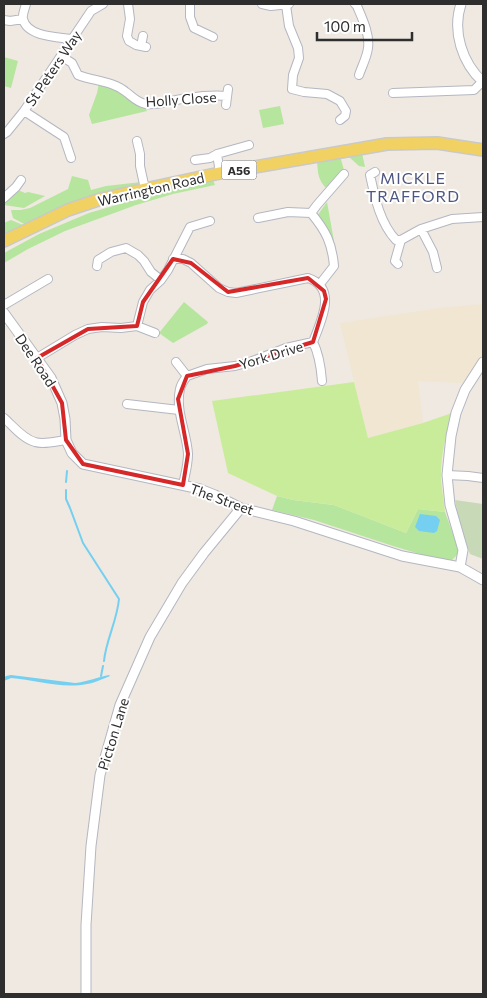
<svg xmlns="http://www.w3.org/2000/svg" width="487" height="998" font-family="Commissioner,sans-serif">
<rect width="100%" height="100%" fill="#efe9e1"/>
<!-- education -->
<path fill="#f0e6d1" d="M483,304V355L462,383L418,381L423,423L368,438L340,323L440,308Z"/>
<!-- green -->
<path fill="#b6e59e" d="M4,57L18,61L11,88L4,86Z
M99,83C112,88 141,98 147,111L92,124L89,115L97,93Z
M280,106L284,124L263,128L259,110Z
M362,153L365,167L359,166L349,157L350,154Z
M340,156L344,170L327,189C318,180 318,174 317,161Z
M72,176L88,180L91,190L106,186L141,182L139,186L26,225L13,218L11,210H21L30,208L68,189Z
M213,180L215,185L173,194L136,205L65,231L28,249L4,263V253L39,234L89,213L178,187Z
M16,190H18L25,193L28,192L45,196L24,208L4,205V200Z
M327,202L335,247L325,225L317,216Z
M11,220L23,225L4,235V223Z
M184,302L208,322L207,324L173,343L159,333Z
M277,496L293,500L334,505L406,533L418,509L445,512L459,550L457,555L452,560L443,561L393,546L314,520L272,510Z"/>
<!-- cemetery -->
<path fill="#c8d9b8" d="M455,500L483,504V559L470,554L460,527Z"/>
<!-- pitch -->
<path fill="#c9ec9a" d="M354,382L368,438L423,423L452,413C446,432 440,460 441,480C442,490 444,501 445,512L418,509L406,533L334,505L293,500L277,496L228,473L212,401Z"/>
<!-- water -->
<path fill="#75cff0" d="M420,514L436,516L440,520L437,531L434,533L419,531L415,527Z
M11,675L75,683C87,682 97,677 109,675L110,676C102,679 95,683 87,684C62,689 35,680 11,678L4,681V678L6,676Z"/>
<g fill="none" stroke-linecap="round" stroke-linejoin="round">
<!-- stream -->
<path stroke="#75cff0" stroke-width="2" d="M66,482L67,471
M66,490V499L70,508L83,543L119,599C117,621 106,640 104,661
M101,676L103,666"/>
<!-- minor casing -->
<g stroke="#b4b7c1" stroke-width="10">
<path id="minor" d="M26,4C25,8 22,15 23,19C27,37 58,37 72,39
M128,4L130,19L127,36L129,41L136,45L146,47
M190,4V17L194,28L213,37
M262,4L271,6L289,4
M355,4L357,6C362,18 370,34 368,48C367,57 362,66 359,75
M286,5L289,26L298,48L299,58L293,75L292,89L304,92L327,94L340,101L346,111L345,116L340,120
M4,20L10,21L23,19
M141,46L143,36
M61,56L72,63L78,75C93,81 113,81 126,92C133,97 136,102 146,104C158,106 176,99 188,98C201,96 214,95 227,96
M393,93L474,90L483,81
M226,105L228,89
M24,111L64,137L71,158
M4,134L7,132L24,111L91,11L103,4
M137,141L140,154V166L145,189
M195,160L210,158L217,154
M375,172L370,175C375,198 380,223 396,240H401
M220,173L217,154L249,145
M4,198L16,187L21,180
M311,213L317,205L344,174
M258,218L288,212L311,213C326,231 332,243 334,266L320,284
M421,229L433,252L437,268
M173,259H183L191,263L219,288L228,292L236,293L308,278C338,288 321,321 313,342L286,348L250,362L235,366L207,369L187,376C184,380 181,384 180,389C175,411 187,433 188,454C188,465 185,475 183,485
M398,264L395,261L401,240L421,229L452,219L483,217
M97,266L98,260L111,252L126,248L138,255L144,261L151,272L161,280
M4,305L48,279
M137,326L143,302L150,290L161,280L168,270L190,227L210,221
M313,342C319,354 321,368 322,381
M37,358L75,335L88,329L102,327L121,328L137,326L155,333
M176,362L187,376
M127,404L179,410
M4,418C13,426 23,439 35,442C44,445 57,441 66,440
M447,475L468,476L483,478"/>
</g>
<!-- tertiary casing -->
<g stroke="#b4b7c1" stroke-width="11">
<path id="tertiary" d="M461,4C452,31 462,63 483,82
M4,313L51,378L62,403L65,419L66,440L72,453L83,464L200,489L215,495L241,508L294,521L402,556L460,567L483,580
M460,567L463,550L450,505L447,475L451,436L456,413L465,390L483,362
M86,994V925L91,846L100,775L120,705L150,637L182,583L204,553L241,508"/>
</g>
<!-- primary casing -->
<g stroke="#c9c9c9" stroke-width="14">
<path id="primary" d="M4,241L68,210L101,199L145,189L220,173L387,144L437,143L483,150"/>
</g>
<!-- minor -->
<use href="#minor" stroke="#fff" stroke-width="8"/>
<!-- tertiary -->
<use href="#tertiary" stroke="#fff" stroke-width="9"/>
<!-- primary -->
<use href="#primary" stroke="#f2d163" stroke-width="11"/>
</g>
<!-- marked area -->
<path fill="none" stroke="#d62828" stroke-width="4" stroke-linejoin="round" d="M173,259L191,263L228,292L308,278L324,291L326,299L313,342L235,366L187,376L178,399L188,454L183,485L83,464L66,440L62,403L37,358L88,329L137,326L143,302Z"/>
<g text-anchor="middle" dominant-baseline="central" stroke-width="4" stroke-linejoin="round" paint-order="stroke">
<!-- shield labels -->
<rect fill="#fff" stroke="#6d6d6d" stroke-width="1" x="221.5" y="160.5" width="35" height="19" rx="4"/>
<g font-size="12" font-weight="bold" fill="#2e2e2e">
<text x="239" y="170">A56</text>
</g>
<!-- street labels -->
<g font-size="14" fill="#2e2e2e" stroke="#fff">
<text transform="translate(53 68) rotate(-56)">St Peters Way</text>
<text transform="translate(181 99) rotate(-4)">Holly Close</text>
<text transform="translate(151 189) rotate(-13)">Warrington Road</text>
<text transform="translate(271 355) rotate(-17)">York Drive</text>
<text transform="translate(36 360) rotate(56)">Dee Road</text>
<text transform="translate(222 499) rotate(20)">The Street</text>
<text transform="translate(113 734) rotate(-73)">Picton Lane</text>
</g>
<!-- quarter labels -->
<g font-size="16" letter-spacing="1" fill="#4d5680" stroke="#fff">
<text x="413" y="177">MICKLE<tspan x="413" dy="18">TRAFFORD</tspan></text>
</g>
</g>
<!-- border -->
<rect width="487" height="998" fill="none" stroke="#2e2e2e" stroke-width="10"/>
<!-- scale -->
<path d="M317 32v8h95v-8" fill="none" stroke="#2e2e2e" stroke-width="2.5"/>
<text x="324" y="32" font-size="15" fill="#2e2e2e" stroke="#ffffff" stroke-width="4" paint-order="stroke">100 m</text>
</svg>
